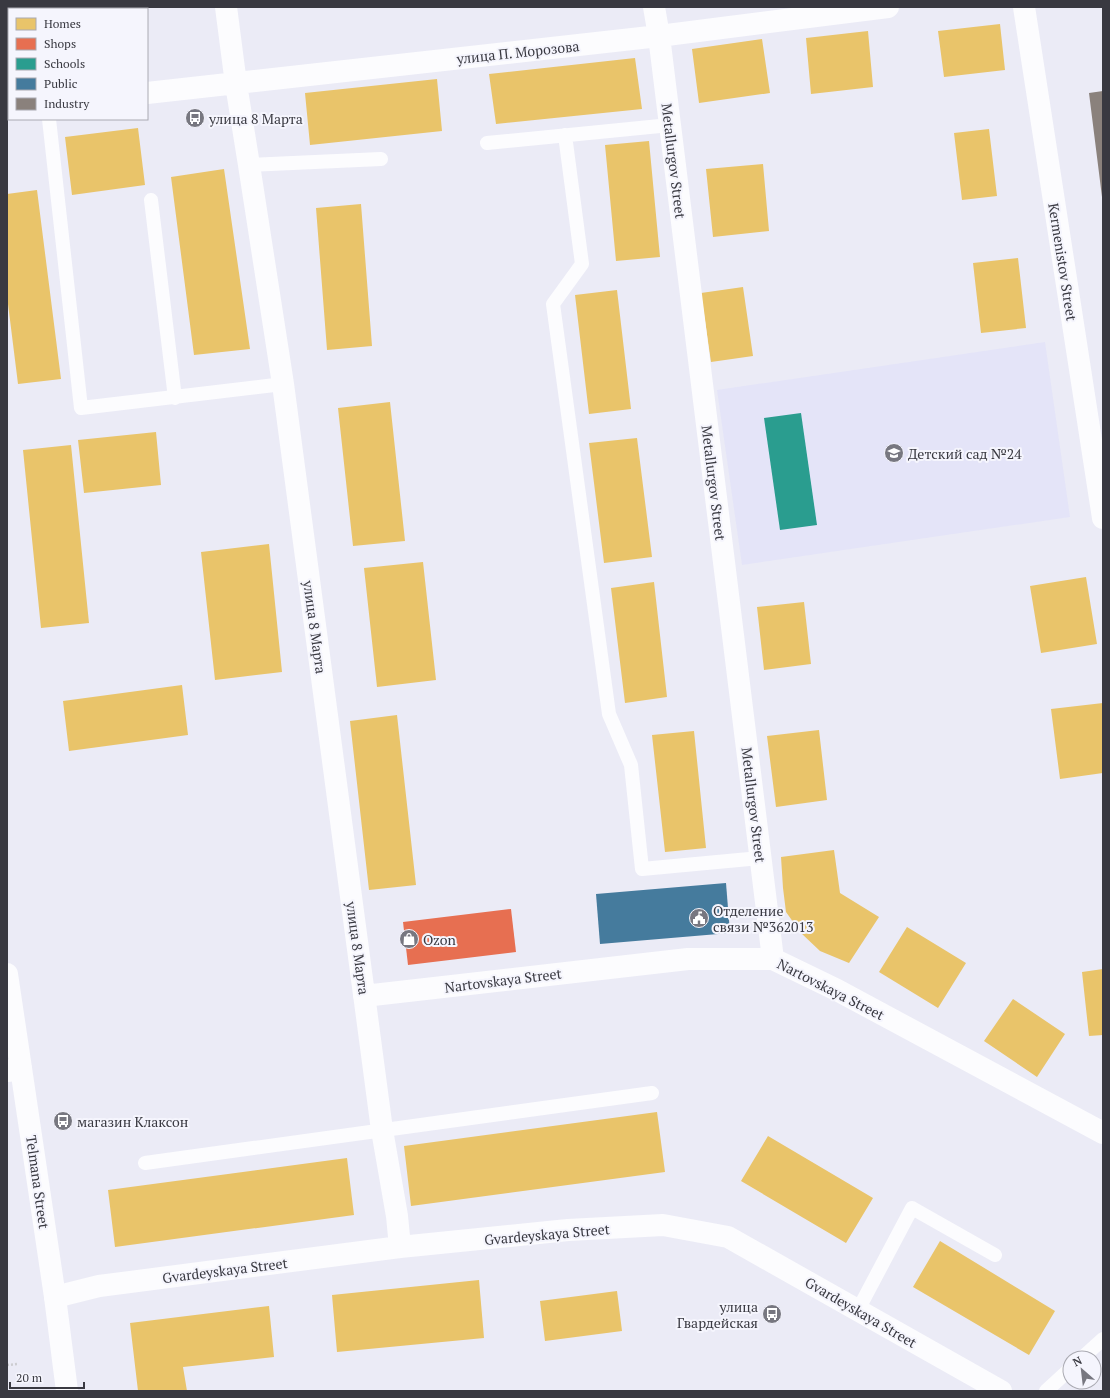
<svg xmlns="http://www.w3.org/2000/svg" width="1110" height="1398" font-family="'PT Serif',serif">
<rect width="100%" height="100%" fill="#ebebf6"/>
<!-- built -->
<path fill="#e4e4f8" d="M1045,342L1070,517L742,565L717,390Z"/>
<!-- homes -->
<path fill="#e9c46a" d="M1000,24L1005,70L944,77L938,31Z
M868,31L873,87L811,94L806,38Z
M762,39L770,93L699,103L692,49Z
M635,58L642,109L496,124L489,74Z
M437,79L442,131L310,145L305,93Z
M138,128L145,185L72,195L65,137Z
M989,129L997,196L962,200L954,133Z
M649,141L660,257L616,261L605,145Z
M763,164L769,231L713,237L706,169Z
M224,169L250,349L194,355L171,177Z
M37,190L61,379L18,384L7,296V194Z
M361,204L372,346L327,350L316,208Z
M1018,258L1026,328L981,333L973,263Z
M743,287L753,356L711,362L701,293Z
M617,290L631,409L589,414L575,295Z
M390,402L405,541L353,546L338,408Z
M156,432L161,485L84,493L78,440Z
M637,438L652,557L604,563L589,443Z
M71,445L89,623L41,628L23,450Z
M269,544L282,672L215,680L201,552Z
M423,562L436,680L377,687L364,568Z
M1086,577L1097,644L1041,653L1030,586Z
M654,582L667,697L625,703L611,588Z
M804,602L811,664L764,670L757,607Z
M182,685L188,735L69,751L63,701Z
M1103,703V773L1060,779L1051,709Z
M397,715L416,885L369,890L350,721Z
M819,730L827,800L776,807L767,736Z
M694,731L706,848L665,852L652,735Z
M834,850L840,893L879,917L849,963L820,951L801,933L786,912L783,888L781,857Z
M907,927L966,963L938,1008L879,972Z
M1103,969V1035L1089,1036L1082,972Z
M1013,999L1065,1034L1037,1077L984,1041Z
M657,1112L665,1172L411,1206L404,1146Z
M768,1136L873,1198L846,1243L741,1181Z
M347,1158L354,1215L115,1247L108,1190Z
M940,1241L1055,1311L1029,1355L913,1287Z
M479,1280L484,1338L337,1352L332,1295Z
M617,1291L622,1331L545,1341L540,1301Z
M269,1306L274,1357L183,1367L187,1391H138L130,1323Z"/>
<!-- shops -->
<path fill="#e76f51" d="M511,909L516,952L408,965L403,922Z"/>
<!-- schools -->
<path fill="#2a9d8f" d="M801,413L817,525L780,530L764,418Z"/>
<!-- public -->
<path fill="#457b9d" d="M726,883L730,933L600,944L596,894Z"/>
<!-- industry -->
<path fill="#8a817c" d="M1103,91V197H1102L1089,93Z"/>
<g fill="none" stroke-linecap="round" stroke-linejoin="round">
<!-- path -->
<path stroke="#cdcdd1" stroke-width="2.5" stroke-dasharray="2 2" stroke-linecap="butt" d="M7,1365L18,1364"/>
<!-- service -->
<path stroke="#fcfcfe" stroke-width="14" d="M49,119L81,408L283,384
M565,135L582,264L553,304L609,714L631,765L642,869L760,858
M487,143L670,125
M249,165L381,159
M151,200L175,398
M145,1163L652,1093
M858,1310L912,1208L995,1255
M1082,1358L1103,1339
M1046,1391L1070,1369"/>
<!-- minor -->
<path stroke="#fcfcfe" stroke-width="22" d="M226,7L236,84L249,165L283,384L382,1130L397,1216L400,1247
M654,7L659,36L773,959
M1024,7L1103,518
M147,93L659,36L888,7
M7,108L9,107
M364,996L688,959H773L837,990L1103,1133
M7,1071L21,1069
M55,1297L99,1286L400,1247L568,1230L663,1225L728,1237L1001,1391"/>
<!-- tertiary -->
<path stroke="#fcfcfe" stroke-width="22" d="M7,974L55,1297L67,1391"/>
</g>
<!-- icons -->
<defs>
<g id="bus-disc" transform="scale(1)"><circle r="9.5" fill="#777780" stroke="#f5f5fd"/><path d="M-5-6H5V4H4V6H2V4H-2V6H-4V4H-5ZM-3.5-4V0h7V-4ZM-3.5 1.2v1.5H-2V1.2ZM2 1.2v1.5H3.5V1.2Z" fill="#fff"/></g>
<g id="school-disc" transform="scale(1)"><circle r="9.5" fill="#777780" stroke="#f5f5fd"/><path d="M0-5L7-2L0 1L-7-2ZM-4 1L0 2.5L4 1V4Q0 6-4 4Z" fill="#fff"/></g>
<g id="civic-disc" transform="scale(1)"><circle r="9.5" fill="#777780" stroke="#f5f5fd"/><path d="M-.6-6.5H3V-4.5H.6V-3L4-1V1h2V6H-6V1h2V-1L-.6-3ZM-1.2 2.5V6h2.4V2.5Z" fill="#fff"/></g>
<g id="shop-disc" transform="scale(1)"><circle r="9.5" fill="#777780" stroke="#f5f5fd"/><path d="M-5-2.5h2.3a2.7 3.5 0 0 1 5.4 0H5L5.5 6h-11ZM-1.5-2.5h3a1.5 2.3 0 0 0-3 0Z" fill="#fff"/></g>
</defs>
<g fill-rule="evenodd">
<use href="#bus-disc" x="195" y="118"/>
<use href="#school-disc" x="894" y="453"/>
<use href="#civic-disc" x="699" y="918"/>
<use href="#shop-disc" x="409" y="939"/>
<use href="#bus-disc" x="63" y="1121"/>
<use href="#bus-disc" x="772" y="1314"/>
</g>
<g text-anchor="middle" dominant-baseline="central" stroke-width="4" stroke-linejoin="round" paint-order="stroke">
<!-- street labels -->
<g font-size="14" fill="#393941" stroke="#f5f5fd">
<text transform="translate(518 52) rotate(-6)">улица П. Морозова</text>
<text transform="translate(674 161) rotate(83)">Metallurgov Street</text>
<text transform="translate(1063 262) rotate(81)">Kermenistov Street</text>
<text transform="translate(714 483) rotate(83)">Metallurgov Street</text>
<text transform="translate(315 627) rotate(82)">улица 8 Марта</text>
<text transform="translate(754 805) rotate(83)">Metallurgov Street</text>
<text transform="translate(358 948) rotate(82)">улица 8 Марта</text>
<text transform="translate(503 980) rotate(-7)">Nartovskaya Street</text>
<text transform="translate(831 989) rotate(27)">Nartovskaya Street</text>
<text transform="translate(38 1182) rotate(82)">Telmana Street</text>
<text transform="translate(547 1234) rotate(-5)">Gvardeyskaya Street</text>
<text transform="translate(225 1270) rotate(-7)">Gvardeyskaya Street</text>
<text transform="translate(861 1312) rotate(30)">Gvardeyskaya Street</text>
</g>
<!-- poi labels -->
<g font-size="14" fill="#393941" stroke="#f5f5fd" text-anchor="start">
<text x="209" y="118">улица 8 Марта</text>
<text x="908" y="453">Детский сад №24</text>
<text x="713" y="910">Отделение<tspan x="713" dy="16">связи №362013</tspan></text>
<text x="423" y="939">Ozon</text>
<text x="77" y="1121">магазин Клаксон</text>
<text x="758" y="1306" text-anchor="end">улица<tspan x="758" dy="16">Гвардейская</tspan></text>
</g>
</g>
<!-- border -->
<rect width="1110" height="1398" fill="none" stroke="#393941" stroke-width="16"/>
<!-- legend -->
<rect x="8" y="8" width="140" height="112" fill="#f5f5fd" stroke="#aaaab2"/>
<rect x="16" y="18" width="20" height="12" fill="#e9c46a" stroke="#aaaab2"/>
<text x="44" y="28" font-size="12" fill="#393941">Homes</text>
<rect x="16" y="38" width="20" height="12" fill="#e76f51" stroke="#aaaab2"/>
<text x="44" y="48" font-size="12" fill="#393941">Shops</text>
<rect x="16" y="58" width="20" height="12" fill="#2a9d8f" stroke="#aaaab2"/>
<text x="44" y="68" font-size="12" fill="#393941">Schools</text>
<rect x="16" y="78" width="20" height="12" fill="#457b9d" stroke="#aaaab2"/>
<text x="44" y="88" font-size="12" fill="#393941">Public</text>
<rect x="16" y="98" width="20" height="12" fill="#8a817c" stroke="#aaaab2"/>
<text x="44" y="108" font-size="12" fill="#393941">Industry</text>
<!-- north arrow -->
<g transform="translate(1082 1370) rotate(332)"><circle r="19" fill="#f5f5fd" stroke="#aaaab2"/>
<path d="M0-3L7 15L0 10L-7 15Z" fill="#777780"/>
<text y="-6" font-size="11" font-weight="bold" text-anchor="middle" fill="#393941">N</text>
</g>
<!-- scale -->
<path d="M10 1382v6h74v-6" fill="none" stroke="#393941" stroke-width="2"/>
<text x="16" y="1382" font-size="12" fill="#393941" stroke="#f5f5fd" stroke-width="3" paint-order="stroke">20 m</text>
</svg>
